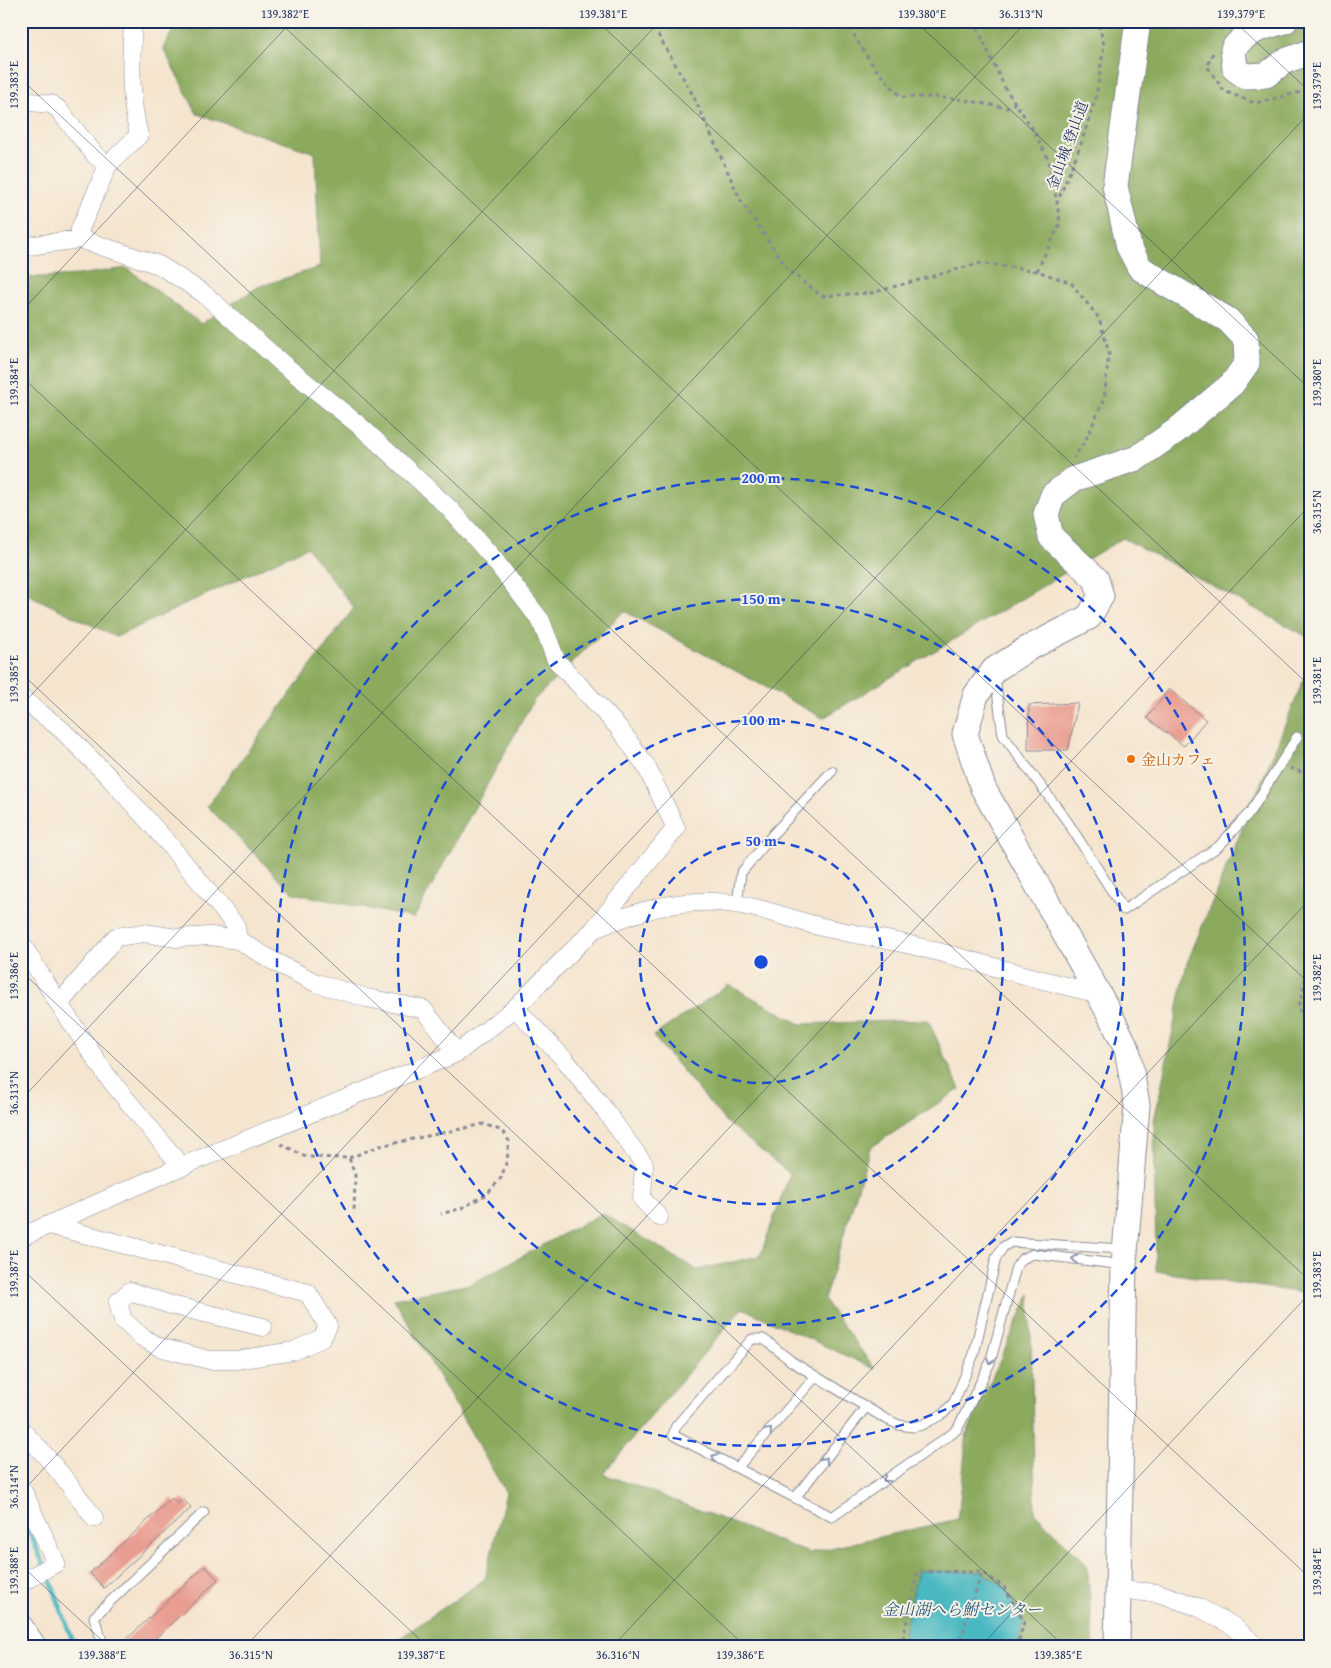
<svg xmlns="http://www.w3.org/2000/svg" width="1331" height="1668" font-family="'Gentium Book Plus','Noto Serif JP',serif">
<rect width="100%" height="100%" fill="#f7f3e8"/>
<filter id="ink" filterUnits="userSpaceOnUse"><feTurbulence type="fractalNoise" baseFrequency=".02" numOctaves="2"/><feDisplacementMap in="SourceGraphic" scale="10" xChannelSelector="R" yChannelSelector="G"/><feConvolveMatrix kernelMatrix="1 2 1 2 8 2 1 2 1" color-interpolation-filters="sRGB"/></filter>
<filter id="wash" filterUnits="userSpaceOnUse"><feTurbulence type="fractalNoise" baseFrequency=".0096" numOctaves="4" result="noise"/><feDisplacementMap in="SourceGraphic" scale="20" xChannelSelector="R" yChannelSelector="G"/><feGaussianBlur stdDeviation="1.12" result="paint"/><feColorMatrix in="noise" values="0 0 0 0 0 0 0 0 0 0 0 0 0 0 0 0 0 1.4 0 .05"/><feComposite in="paint" operator="in"/></filter>
<g filter="url(#wash)">
<rect width="100%" height="100%" fill="#f5e5cf"/>
<!-- forest -->
<path fill="#8baa5d" stroke="#536c5e" d="M178,21H1310V638L1123,538L823,718L624,611L533,701L414,918L293,893L207,806L354,608L307,547L116,637L21,591V278L78,275L127,268L201,324L258,287L320,267L315,153L197,114L163,48Z
M1310,664V1294L1156,1271L1154,1121L1187,963Z
M729,985L801,1024L928,1020L960,1089L870,1148L824,1300L875,1369L742,1308L603,1474L650,1491L809,1553L958,1519L967,1433L1030,1294L1035,1513L1087,1565L1094,1647H387L485,1579L506,1493L394,1299L471,1284L602,1213L697,1270L760,1256L790,1174L725,1121L653,1036Z"/>
<!-- water -->
<path fill="#49b8c1" stroke="#327490" d="M918,1571L982,1572L1004,1587L1024,1622L1017,1647H901Z"/>
<g fill="none" stroke-linecap="round" stroke-linejoin="round">
<!-- stream -->
<path stroke="#49b8c1" stroke-width="5" d="M21,1512L50,1579L75,1647"/>
</g>
<g id="blocks">
<!-- building -->
<path fill="#e99c90" d="M1169,689L1206,720L1184,746L1147,718Z
M1078,703L1068,750H1028L1029,705Z
M172,1498L177,1504L183,1499L191,1508L104,1588L90,1573Z
M205,1566L218,1580L146,1647H118Z"/>
</g>
</g>
<g filter="url(#ink)">
<use href="#blocks" fill-opacity="0" stroke="#888a96" stroke-width="1"/>
<g fill="none" stroke-linecap="round" stroke-linejoin="round">
<!-- lane casing -->
<g stroke="#888a96" stroke-width="11">
<path id="lane" d="M995,677L1003,735L1067,821L1124,910L1219,846L1251,811L1297,737
M737,903L741,873L774,833L832,771
M1123,1249L1011,1242L1003,1247L996,1258L974,1354L954,1402L943,1414L922,1425L913,1427L899,1425L884,1418L791,1361L769,1343L763,1339H752L676,1426L673,1435L832,1517L953,1433L958,1428L990,1363L1016,1267L1022,1259L1033,1254L1124,1265
M737,1468L816,1376
M795,1498L866,1407
M104,1647L94,1617L204,1512"/>
</g>
<!-- street casing -->
<g stroke="#888a96" stroke-width="19">
<path id="street" d="M21,101L51,104L58,109L96,156L108,165
M80,239V229L108,165L139,135C129,98 131,59 133,21
M21,247L80,239L159,265L203,293L283,364L360,426L449,508L492,557L541,621L556,660L619,728L646,766L676,828L594,929L515,1008L457,1053L173,1170L21,1237
M21,698L61,729L108,776L168,843L236,926L238,940L275,962L316,983L367,998L423,1009L457,1053
M597,928C634,912 673,900 714,902C750,903 784,917 818,926C850,934 883,938 915,946C976,961 1037,980 1099,994
M21,943L59,1004L107,1076L182,1167
M59,1004L116,937L144,933L177,938L211,936L238,940
M515,1008L566,1061L601,1105L644,1164L642,1199L659,1217
M49,1225L308,1293L328,1326L322,1338L294,1351L236,1360H209L159,1347L142,1337L123,1320L118,1302L130,1291L171,1305L263,1327
M21,1430C49,1457 72,1487 94,1518
M21,1583L56,1563L24,1493
M1118,1590L1158,1593L1198,1607L1233,1626L1258,1647"/>
</g>
<!-- secondary casing -->
<g stroke="#888a96" stroke-width="27">
<path id="secondary" d="M1285,21C1264,27 1247,30 1233,49L1235,69L1245,76L1266,75L1285,61L1310,52
M21,1628L34,1647
M1117,1647L1124,1265L1137,1105L1127,1049L1107,1009L983,788L965,734L976,695L994,670L1027,649L1089,617L1101,596L1096,579L1051,537L1046,514L1053,495L1074,479L1137,458L1176,431L1232,384L1247,363L1246,339L1228,320L1159,280L1140,268L1129,247L1115,186L1138,21"/>
</g>
<!-- path -->
<path stroke="#888a96" stroke-width="3" stroke-dasharray="4 4" stroke-linecap="butt" d="M650,21L693,95L741,201L789,271L822,296L871,293L981,263L1037,271L1071,283L1099,318L1109,353L1104,400L1085,441L1074,458
M845,21L874,67L901,97H936L965,100L1007,108L1015,103
M974,21L1005,88L1033,129L1049,161L1057,203
M1221,30L1224,21
M1213,53L1207,66L1224,91L1255,103L1310,90
M1037,271L1060,223L1057,203L1081,144L1096,97L1104,45L1098,21
M1290,768L1310,775
M1310,963L1298,1008L1310,1025
M281,1144L306,1157L349,1158L355,1175L354,1214
M349,1158L380,1146L484,1124L502,1131L509,1141L507,1161L501,1178L487,1194L462,1208L441,1214
M901,1647L918,1571L982,1572L1004,1587L1024,1622L1017,1647
M958,1647L982,1572"/>
<!-- lane -->
<use href="#lane" stroke="#fff" stroke-width="9"/>
<!-- street -->
<use href="#street" stroke="#fff" stroke-width="18"/>
<!-- secondary -->
<use href="#secondary" stroke="#fff" stroke-width="25"/>
</g>
<!-- one-way arrows -->
<defs><path id="oneway-chevron" d="M-2-3.5L2.5 0L-2 3.5" fill="none" stroke-width="1.6" stroke-linecap="round" stroke-linejoin="round" transform="scale(1.25)"/></defs>
<g stroke="#8d97ae">
<use href="#oneway-chevron" transform="translate(1075 1259) rotate(-173)"/>
<use href="#oneway-chevron" transform="translate(990 1361) rotate(110)"/>
<use href="#oneway-chevron" transform="translate(769 1431) rotate(-49)"/>
<use href="#oneway-chevron" transform="translate(715 1457) rotate(-153)"/>
<use href="#oneway-chevron" transform="translate(825 1460) rotate(-52)"/>
<use href="#oneway-chevron" transform="translate(886 1479) rotate(145)"/>
</g>
</g>
<!-- ticks -->
<path fill="none" stroke="#1b2f5e" stroke-width="1" stroke-opacity="0.45" d="M278,21L1310,984M597,21L1310,686M915,21L1310,389M1234,21L1310,92M21,79L1310,1281M21,312L292,21M21,376L1310,1578M21,673L1065,1647M21,706L660,21M21,971L746,1647M21,1100L1027,21M21,1268L428,1647M21,1493L1310,112M21,1565L109,1647M245,1647L1310,505M612,1647L1310,899M980,1647L1310,1293"/>
<!-- distance rings -->
<g fill="none" stroke="#1d4ed8" stroke-width="2.5" stroke-dasharray="9 6">
<circle cx="761" cy="962" r="121"/>
<circle cx="761" cy="962" r="242"/>
<circle cx="761" cy="962" r="363"/>
<circle cx="761" cy="962" r="484"/>
</g>
<!-- markers -->
<circle fill="#e8710a" stroke="#f7f3e8" stroke-width="2" cx="1131" cy="759" r="5"/>
<g text-anchor="middle" dominant-baseline="central" stroke-width="4" stroke-linejoin="round" paint-order="stroke">
<!-- street labels -->
<g font-size="15" fill="#1b2f5e" stroke="#f7f3e8">
<text transform="translate(1067 145) rotate(-70)">金山城 登山道</text>
</g>
<!-- food labels -->
<g font-size="15" fill="#c56008" stroke="#f7f3e8" text-anchor="start">
<text x="1141" y="759">金山カフェ</text>
</g>
<!-- water labels -->
<g font-size="16" font-style="italic" fill="#29587c" stroke="#f7f3e8">
<text x="962" y="1609">金山湖へら鮒センター</text>
</g>
</g>
<circle cx="761" cy="962" r="8" fill="#1d4ed8" stroke="#f7f3e8" stroke-width="2.5"/>
<g font-size="15" text-anchor="middle" font-weight="bold" fill="#1d4ed8" stroke="#f7f3e8" stroke-width="4" stroke-linejoin="round" paint-order="stroke">
<text x="761" y="483">200 m</text>
<text x="761" y="604">150 m</text>
<text x="761" y="725">100 m</text>
<text x="761" y="846">50 m</text>
</g>
<!-- margin -->
<rect width="1331" height="1668" fill="none" stroke="#f7f3e8" stroke-width="55"/>
<rect x="28" y="28" width="1276" height="1612" fill="none" stroke="#1b2f5e" stroke-width="2"/>
<g font-size="12" text-anchor="middle" fill="#1b2f5e">
<text x="285" y="18">139.382°E</text>
<text x="603" y="18">139.381°E</text>
<text x="922" y="18">139.380°E</text>
<text x="1021" y="18">36.313°N</text>
<text x="1241" y="18">139.379°E</text>
<text transform="translate(14 85) rotate(-90)" y="4">139.383°E</text>
<text transform="translate(1317 86) rotate(-90)" y="4">139.379°E</text>
<text transform="translate(14 382) rotate(-90)" y="4">139.384°E</text>
<text transform="translate(1317 383) rotate(-90)" y="4">139.380°E</text>
<text transform="translate(1317 512) rotate(-90)" y="4">36.315°N</text>
<text transform="translate(14 679) rotate(-90)" y="4">139.385°E</text>
<text transform="translate(1317 681) rotate(-90)" y="4">139.381°E</text>
<text transform="translate(14 976) rotate(-90)" y="4">139.386°E</text>
<text transform="translate(1317 978) rotate(-90)" y="4">139.382°E</text>
<text transform="translate(14 1093) rotate(-90)" y="4">36.313°N</text>
<text transform="translate(14 1274) rotate(-90)" y="4">139.387°E</text>
<text transform="translate(1317 1275) rotate(-90)" y="4">139.383°E</text>
<text transform="translate(14 1487) rotate(-90)" y="4">36.314°N</text>
<text transform="translate(14 1571) rotate(-90)" y="4">139.388°E</text>
<text transform="translate(1317 1572) rotate(-90)" y="4">139.384°E</text>
<text x="102" y="1659">139.388°E</text>
<text x="251" y="1659">36.315°N</text>
<text x="421" y="1659">139.387°E</text>
<text x="618" y="1659">36.316°N</text>
<text x="740" y="1659">139.386°E</text>
<text x="1058" y="1659">139.385°E</text>
</g>
</svg>
